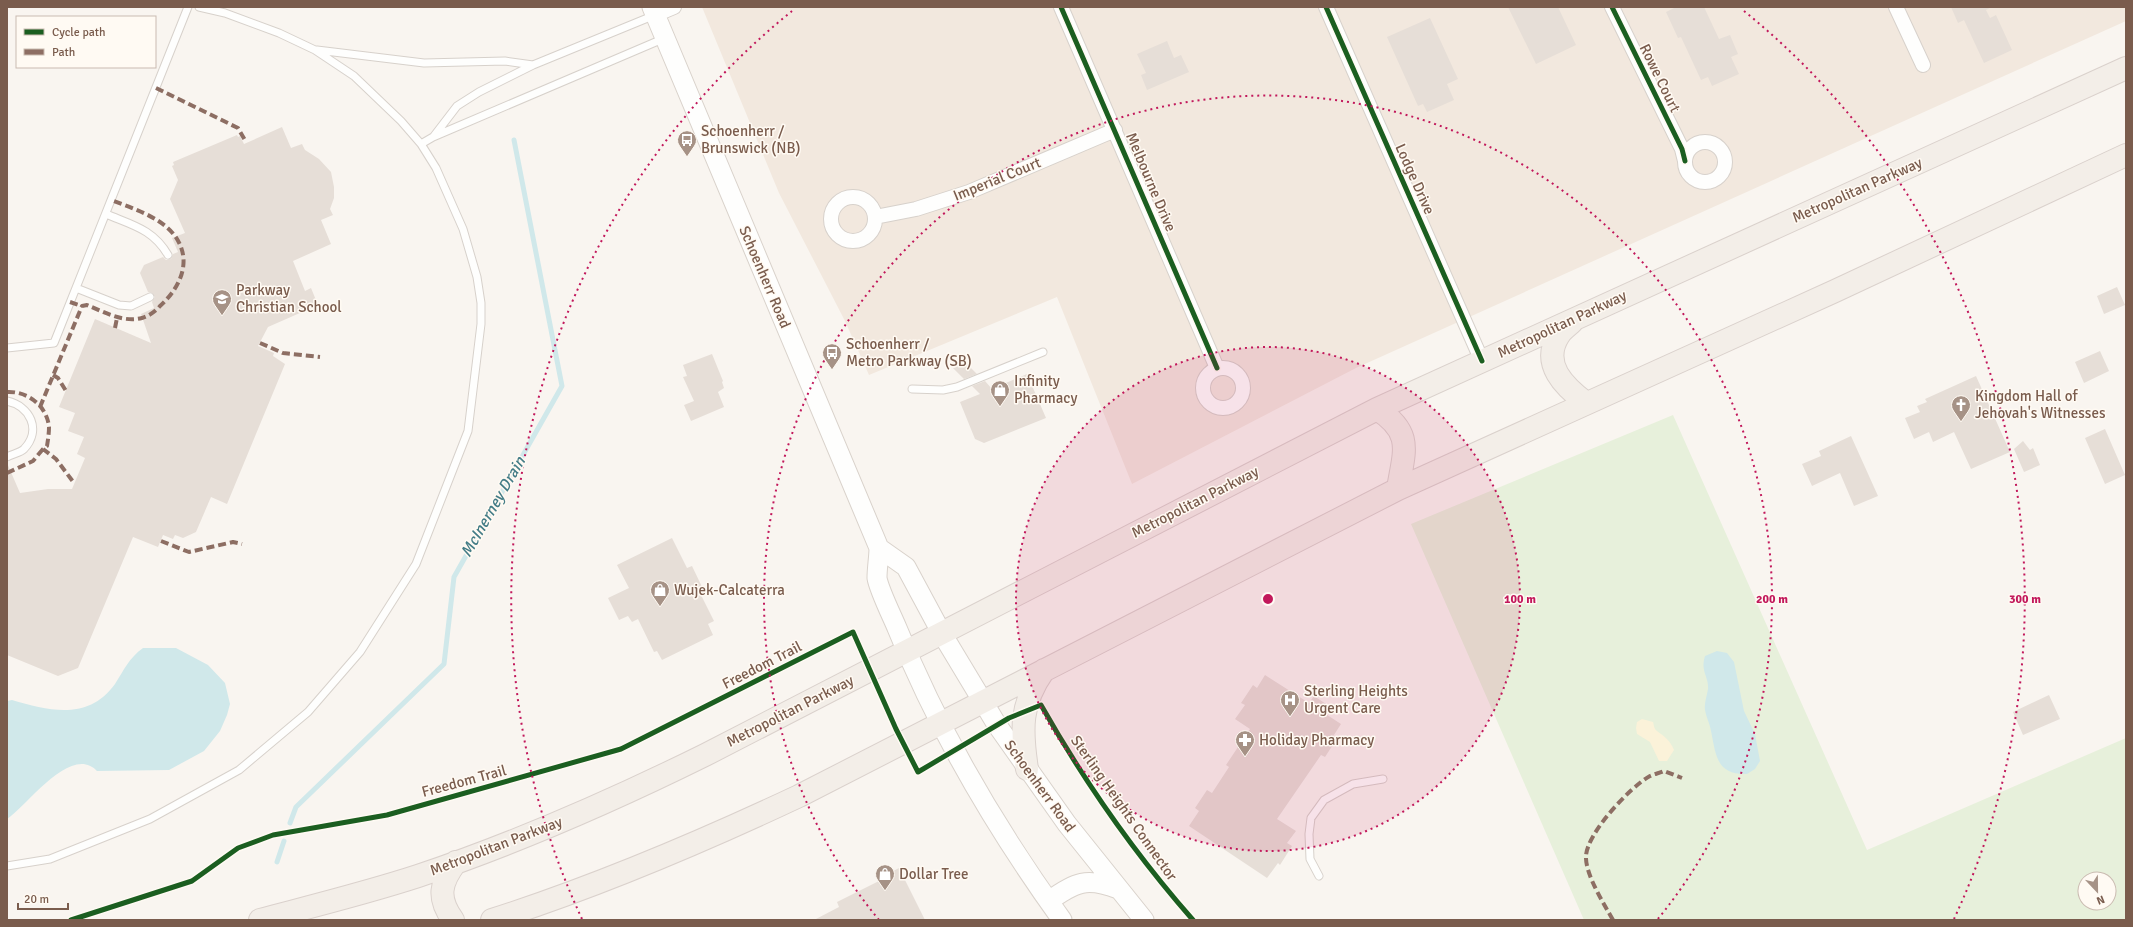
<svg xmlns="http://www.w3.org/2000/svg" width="2133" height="927" font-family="Signika,sans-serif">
<rect width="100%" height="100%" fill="#f9f5f0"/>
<!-- residential -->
<path fill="#f2e8de" d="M702,7H2126V21L1356,368L1132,484L1057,297L869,375L845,321L779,193Z"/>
<!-- green -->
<path fill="#e7f0db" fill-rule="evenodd" d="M1673,415L1867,850L2126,738V920H1584L1411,524ZM2085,879H2109V903H2085Z"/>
<!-- sand -->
<path fill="#fbf2d9" d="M1642,719L1653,722C1654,725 1654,729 1657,731C1665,737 1670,740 1674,750L1667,761H1659L1650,742L1637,734L1636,728L1637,722Z"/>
<!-- water -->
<path fill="#d0e8ea" d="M143,648H176L208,665L225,683L230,704L227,715L220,731L204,751L169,770L97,771C71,743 26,807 7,819V701L12,700C50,711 88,721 115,684C124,670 129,658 143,648Z
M1717,651L1727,653L1734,662L1744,711L1755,734L1760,761L1755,769L1747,774C1716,775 1716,755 1711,731C1710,724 1706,717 1705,710C1704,703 1707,696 1708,689C1709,677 1700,671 1705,656Z"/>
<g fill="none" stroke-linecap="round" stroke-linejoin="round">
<!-- stream -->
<path stroke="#d0e8ea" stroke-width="5" d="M290,823L296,807L444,664L454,577L562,386L514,140
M277,862L284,841"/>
</g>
<!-- building -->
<path fill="#e6ded7" d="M1508,7H1558L1576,45L1536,64Z
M1676,7H1704L1719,39L1730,35L1738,54L1731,57L1739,74L1712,86L1708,77L1701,80L1681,37L1678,38L1666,12Z
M1951,7H1992L1986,10L1990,18L1996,15L2012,50L1984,63L1964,20L1958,23Z
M1430,18L1458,79L1447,84L1454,100L1427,112L1423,104L1418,106L1387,37Z
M1167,41L1174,58L1181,55L1189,72L1147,90L1141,75L1146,73L1137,54Z
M282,127L291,148L302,144L305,150L319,159L331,172L334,187V198L330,209L333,215L321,220L331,244L293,261L305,291L311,288L318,305L268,327L258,346L274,353L273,356L285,364L227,504L211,497L196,532L183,538L175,535L173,539L163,535L158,547L133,537L78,668L58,676L7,655V463L20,493L48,489H72L85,458L77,454L84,437L68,431L75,413L59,407L95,319L151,343L141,314L154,308L152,302L155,297L152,293L148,292L140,273L144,265L163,257L166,260L171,259L173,254L178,252L172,238L185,233L170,199L178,180L172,166L174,165L173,162L237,135L238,137L240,136L244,144Z
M2117,287L2125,305L2104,314L2097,296Z
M2100,351L2109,371L2084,383L2075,362Z
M712,354L723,381L722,382L724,388L718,392L724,407L691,421L684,405L694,401L683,377L687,376L683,365Z
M966,363L977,374L964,379L953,368Z
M1027,374L1046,418L984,443L975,439L960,402L980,394L972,386L985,381L992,389Z
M1976,376L2010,452L1971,469L1954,432L1933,442L1929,432L1914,439L1905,418L1920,412L1917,406L1927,402L1925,399Z
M2105,429L2125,475L2105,484L2085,438Z
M1851,436L1878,496L1854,506L1840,473L1812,486L1802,464L1821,456L1819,451Z
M2023,441L2030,450L2033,448L2040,465L2024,472L2014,449Z
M672,538L687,568L692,566L704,591L700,593L714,621L708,624L713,635L662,660L657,651L654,652L638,619L632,622L628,616L619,620L608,598L629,588L617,565Z
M1265,675L1309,703L1314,696L1326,704L1321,711L1341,724L1332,738L1336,740L1325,757L1321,755L1277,819L1296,831L1287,843L1292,846L1280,865L1278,863L1267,878L1189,826L1199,811L1195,808L1207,790L1212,793L1229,767L1226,765L1250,729L1235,719L1245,705L1241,703L1253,685L1257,688Z
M2049,695L2060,719L2023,735L2013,712Z
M899,868L925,920H814L839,907L837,902L881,880L880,878Z"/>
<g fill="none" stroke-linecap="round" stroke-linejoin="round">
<!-- service casing -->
<g stroke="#d7d1cb" stroke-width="9">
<path id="service" d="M317,50L424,63L505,61L533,65
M434,136L457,106L479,92L533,65L655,15
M421,144L433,137L665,38
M106,214C132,225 153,229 168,255
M76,288L119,305L131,306L150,297
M7,348L54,343L188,7
M912,389L943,390L957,387L1043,352
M7,401C30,406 42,430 24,449C20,453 12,454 7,457
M7,866L50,859L150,819L239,770L308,712L360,652L416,564L468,431L481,324V303L477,277L463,229L436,168L421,144L401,121L354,76L315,50L279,33L225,13L199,7
M1319,876L1310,859L1309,834L1311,818L1324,800L1353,784L1383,779"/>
</g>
<!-- minor casing -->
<g stroke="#d7d1cb" stroke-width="16">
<path id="minor" d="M1061,7L1217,368
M1326,7L1482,361
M1612,7L1682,149L1685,161
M1896,7L1923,65
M655,15L674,7
M1685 162a20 20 0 1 1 40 0a20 20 0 1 1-40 0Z
M831 219a22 22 0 1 1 44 0a22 22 0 1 1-44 0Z
M875,217L916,209L969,192L1115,130
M1203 388a20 20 0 1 1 40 0a20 20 0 1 1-40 0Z"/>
</g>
<!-- secondary casing -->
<g stroke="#d9d2cb" stroke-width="21">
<path id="secondary" d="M652,7L879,548C879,557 877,568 877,578C879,590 892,616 897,628C939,732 997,830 1062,920
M879,548L906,567L941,632L997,725L1067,824L1144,920
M1049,901C1075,882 1087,877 1118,889"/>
</g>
<!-- primary casing -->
<g stroke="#dad1cc" stroke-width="24">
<path id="primary" d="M1572,322C1568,326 1562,330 1559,335C1540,364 1565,387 1586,403
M1377,409C1414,433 1404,451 1398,489
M1027,769C1021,729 1020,704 1044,670
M260,920C313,906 366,893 418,876C516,843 612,801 705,755L1377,409L2126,68
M453,920C437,898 440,883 456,862
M492,920C598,886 699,843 799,796L1398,489L1835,291L2126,155"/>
</g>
<!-- service -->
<use href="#service" stroke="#fefefd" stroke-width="7"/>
<!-- minor -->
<use href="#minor" stroke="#fefefd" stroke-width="14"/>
<!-- secondary -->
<use href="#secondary" stroke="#fefefd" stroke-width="19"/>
<!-- primary -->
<use href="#primary" stroke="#f3eee8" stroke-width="22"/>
<!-- quiet -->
<path stroke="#8d6e63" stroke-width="4" stroke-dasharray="8 4" stroke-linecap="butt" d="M156,88L238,128L246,142
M70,302L82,306
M115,328L117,318
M260,343L283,353L320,357
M53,375L58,378L66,391
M7,392C28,391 47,406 49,427C49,433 48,440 47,446L43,449L56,459L74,483
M40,407L82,306L87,305C104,312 123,323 142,318C149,316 156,311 160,306C180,288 193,261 175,236C161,217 132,208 111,200
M7,473L33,461L43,449
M161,541L189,552L233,542L242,544
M1613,920C1604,904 1585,874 1586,856C1587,833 1630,787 1650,776C1654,774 1660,773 1664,771L1682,778"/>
<!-- cycleway casing -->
<g stroke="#fffaf3" stroke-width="8">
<path id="cycleway" d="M1061,7L1217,368
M1326,7L1482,361
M1612,7L1682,149L1685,161
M71,920L192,881L238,848L273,835L387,815L621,749L853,632L896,729L918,772L1009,718L1041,705C1084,781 1135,854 1193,920"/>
</g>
<!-- cycleway -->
<use href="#cycleway" stroke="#1b5e20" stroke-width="5"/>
</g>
<!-- distance rings -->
<circle cx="1268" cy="599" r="252" fill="#c2185b" fill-opacity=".12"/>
<g fill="none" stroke="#c2185b" stroke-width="2" stroke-dasharray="2 4">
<circle cx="1268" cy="599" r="252"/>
<path d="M879 920A504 504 0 1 1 1657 920"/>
<path d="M582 919A757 757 0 0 1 792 11M1744 11A757 757 0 0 1 1954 919"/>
</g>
<!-- icons -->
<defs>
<g id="bus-pin" transform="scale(1)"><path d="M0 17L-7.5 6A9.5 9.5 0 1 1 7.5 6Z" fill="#a69286" stroke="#fffaf3"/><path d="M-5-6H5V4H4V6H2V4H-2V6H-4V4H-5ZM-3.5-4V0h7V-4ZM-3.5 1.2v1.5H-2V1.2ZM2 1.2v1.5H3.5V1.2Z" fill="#fff"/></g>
<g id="school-pin" transform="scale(1)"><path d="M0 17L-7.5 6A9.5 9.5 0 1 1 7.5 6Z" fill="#a69286" stroke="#fffaf3"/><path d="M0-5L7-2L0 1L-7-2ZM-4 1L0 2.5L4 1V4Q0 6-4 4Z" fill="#fff"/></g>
<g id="shop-pin" transform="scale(1)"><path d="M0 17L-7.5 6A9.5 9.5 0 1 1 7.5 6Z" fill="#a69286" stroke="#fffaf3"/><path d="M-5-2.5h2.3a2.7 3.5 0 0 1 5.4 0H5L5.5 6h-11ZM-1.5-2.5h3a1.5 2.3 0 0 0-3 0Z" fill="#fff"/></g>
<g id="church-pin" transform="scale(1)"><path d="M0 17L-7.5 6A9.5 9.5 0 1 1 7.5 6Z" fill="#a69286" stroke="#fffaf3"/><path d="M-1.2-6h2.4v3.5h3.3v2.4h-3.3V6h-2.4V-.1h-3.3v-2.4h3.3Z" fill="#fff"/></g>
<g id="hospital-pin" transform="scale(1)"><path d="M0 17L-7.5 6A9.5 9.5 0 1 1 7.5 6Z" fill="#a69286" stroke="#fffaf3"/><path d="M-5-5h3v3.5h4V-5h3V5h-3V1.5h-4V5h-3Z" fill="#fff"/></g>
<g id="pharmacy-pin" transform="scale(1)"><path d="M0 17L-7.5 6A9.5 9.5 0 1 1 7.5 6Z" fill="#a69286" stroke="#fffaf3"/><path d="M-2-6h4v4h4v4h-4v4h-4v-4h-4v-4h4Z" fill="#fff"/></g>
</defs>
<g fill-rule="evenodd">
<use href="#bus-pin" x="687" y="140"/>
<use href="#school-pin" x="222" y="299"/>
<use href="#bus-pin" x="832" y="353"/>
<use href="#shop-pin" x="1000" y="390"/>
<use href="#church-pin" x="1961" y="405"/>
<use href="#shop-pin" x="660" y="590"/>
<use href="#hospital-pin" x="1290" y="700"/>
<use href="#pharmacy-pin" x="1245" y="740"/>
<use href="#shop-pin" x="885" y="874"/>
</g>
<g text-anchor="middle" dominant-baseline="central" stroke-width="3" stroke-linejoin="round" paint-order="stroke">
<!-- street labels -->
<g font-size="15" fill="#7a5c4d" stroke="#fffaf3">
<text transform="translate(1660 78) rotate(64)">Rowe Court</text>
<text transform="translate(997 179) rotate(-22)">Imperial Court</text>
<text transform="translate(1415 179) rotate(66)">Lodge Drive</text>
<text transform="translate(1151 182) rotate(67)">Melbourne Drive</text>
<text transform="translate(1857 190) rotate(-24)">Metropolitan Parkway</text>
<text transform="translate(765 277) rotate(67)">Schoenherr Road</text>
<text transform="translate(1562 324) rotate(-25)">Metropolitan Parkway</text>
<text transform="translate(1195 502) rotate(-27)">Metropolitan Parkway</text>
<text transform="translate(762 665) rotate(-27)">Freedom Trail</text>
<text transform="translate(790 711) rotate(-27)">Metropolitan Parkway</text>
<text transform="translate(464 781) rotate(-15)">Freedom Trail</text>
<text transform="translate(1040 786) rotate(54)">Schoenherr Road</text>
<text transform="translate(1124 808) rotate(55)">Sterling Heights Connector</text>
<text transform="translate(496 846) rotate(-21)">Metropolitan Parkway</text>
</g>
<!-- poi labels -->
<g font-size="15" fill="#7a5c4d" stroke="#fffaf3" text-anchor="start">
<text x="701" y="131">Schoenherr /<tspan x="701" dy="17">Brunswick (NB)</tspan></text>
<text x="236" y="290">Parkway<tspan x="236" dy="17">Christian School</tspan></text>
<text x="846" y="344">Schoenherr /<tspan x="846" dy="17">Metro Parkway (SB)</tspan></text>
<text x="1014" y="381">Infinity<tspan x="1014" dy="17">Pharmacy</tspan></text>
<text x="1975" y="396">Kingdom Hall of<tspan x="1975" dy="17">Jehovah's Witnesses</tspan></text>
<text x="674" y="590">Wujek-Calcaterra</text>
<text x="1304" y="691">Sterling Heights<tspan x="1304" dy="17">Urgent Care</tspan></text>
<text x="1259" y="740">Holiday Pharmacy</text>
<text x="899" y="874">Dollar Tree</text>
</g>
<!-- water labels -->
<g font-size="16" font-style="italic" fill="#437c86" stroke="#fffaf3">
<text transform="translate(493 507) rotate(-60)">McInerney Drain</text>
</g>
</g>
<circle cx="1268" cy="599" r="6" fill="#c2185b" stroke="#fffaf3" stroke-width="2"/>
<g font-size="12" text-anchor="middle" font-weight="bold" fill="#c2185b" stroke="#fffaf3" stroke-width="3" stroke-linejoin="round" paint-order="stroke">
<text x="1520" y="603">100 m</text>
<text x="1772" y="603">200 m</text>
<text x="2025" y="603">300 m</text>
</g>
<!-- border -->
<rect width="2133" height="927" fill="none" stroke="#7a5c4d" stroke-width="16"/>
<!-- legend -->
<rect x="16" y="16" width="140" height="52" fill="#fffaf3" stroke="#cabbb1"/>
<rect x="24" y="29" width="20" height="6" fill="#1b5e20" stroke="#cabbb1"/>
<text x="52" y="36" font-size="12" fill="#7a5c4d">Cycle path</text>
<rect x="24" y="49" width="20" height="6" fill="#8d6e63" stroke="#cabbb1"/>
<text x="52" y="56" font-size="12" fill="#7a5c4d">Path</text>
<!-- north arrow -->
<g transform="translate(2097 891) rotate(158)"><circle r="19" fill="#fffaf3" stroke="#cabbb1"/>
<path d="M0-3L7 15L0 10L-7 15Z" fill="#a69286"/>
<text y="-6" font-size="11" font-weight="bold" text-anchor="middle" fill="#7a5c4d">N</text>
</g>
<!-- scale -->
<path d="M18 903v6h50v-6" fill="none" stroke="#7a5c4d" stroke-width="2"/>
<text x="24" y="903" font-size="12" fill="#7a5c4d" stroke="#fffaf3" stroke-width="3" paint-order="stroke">20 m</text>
</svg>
